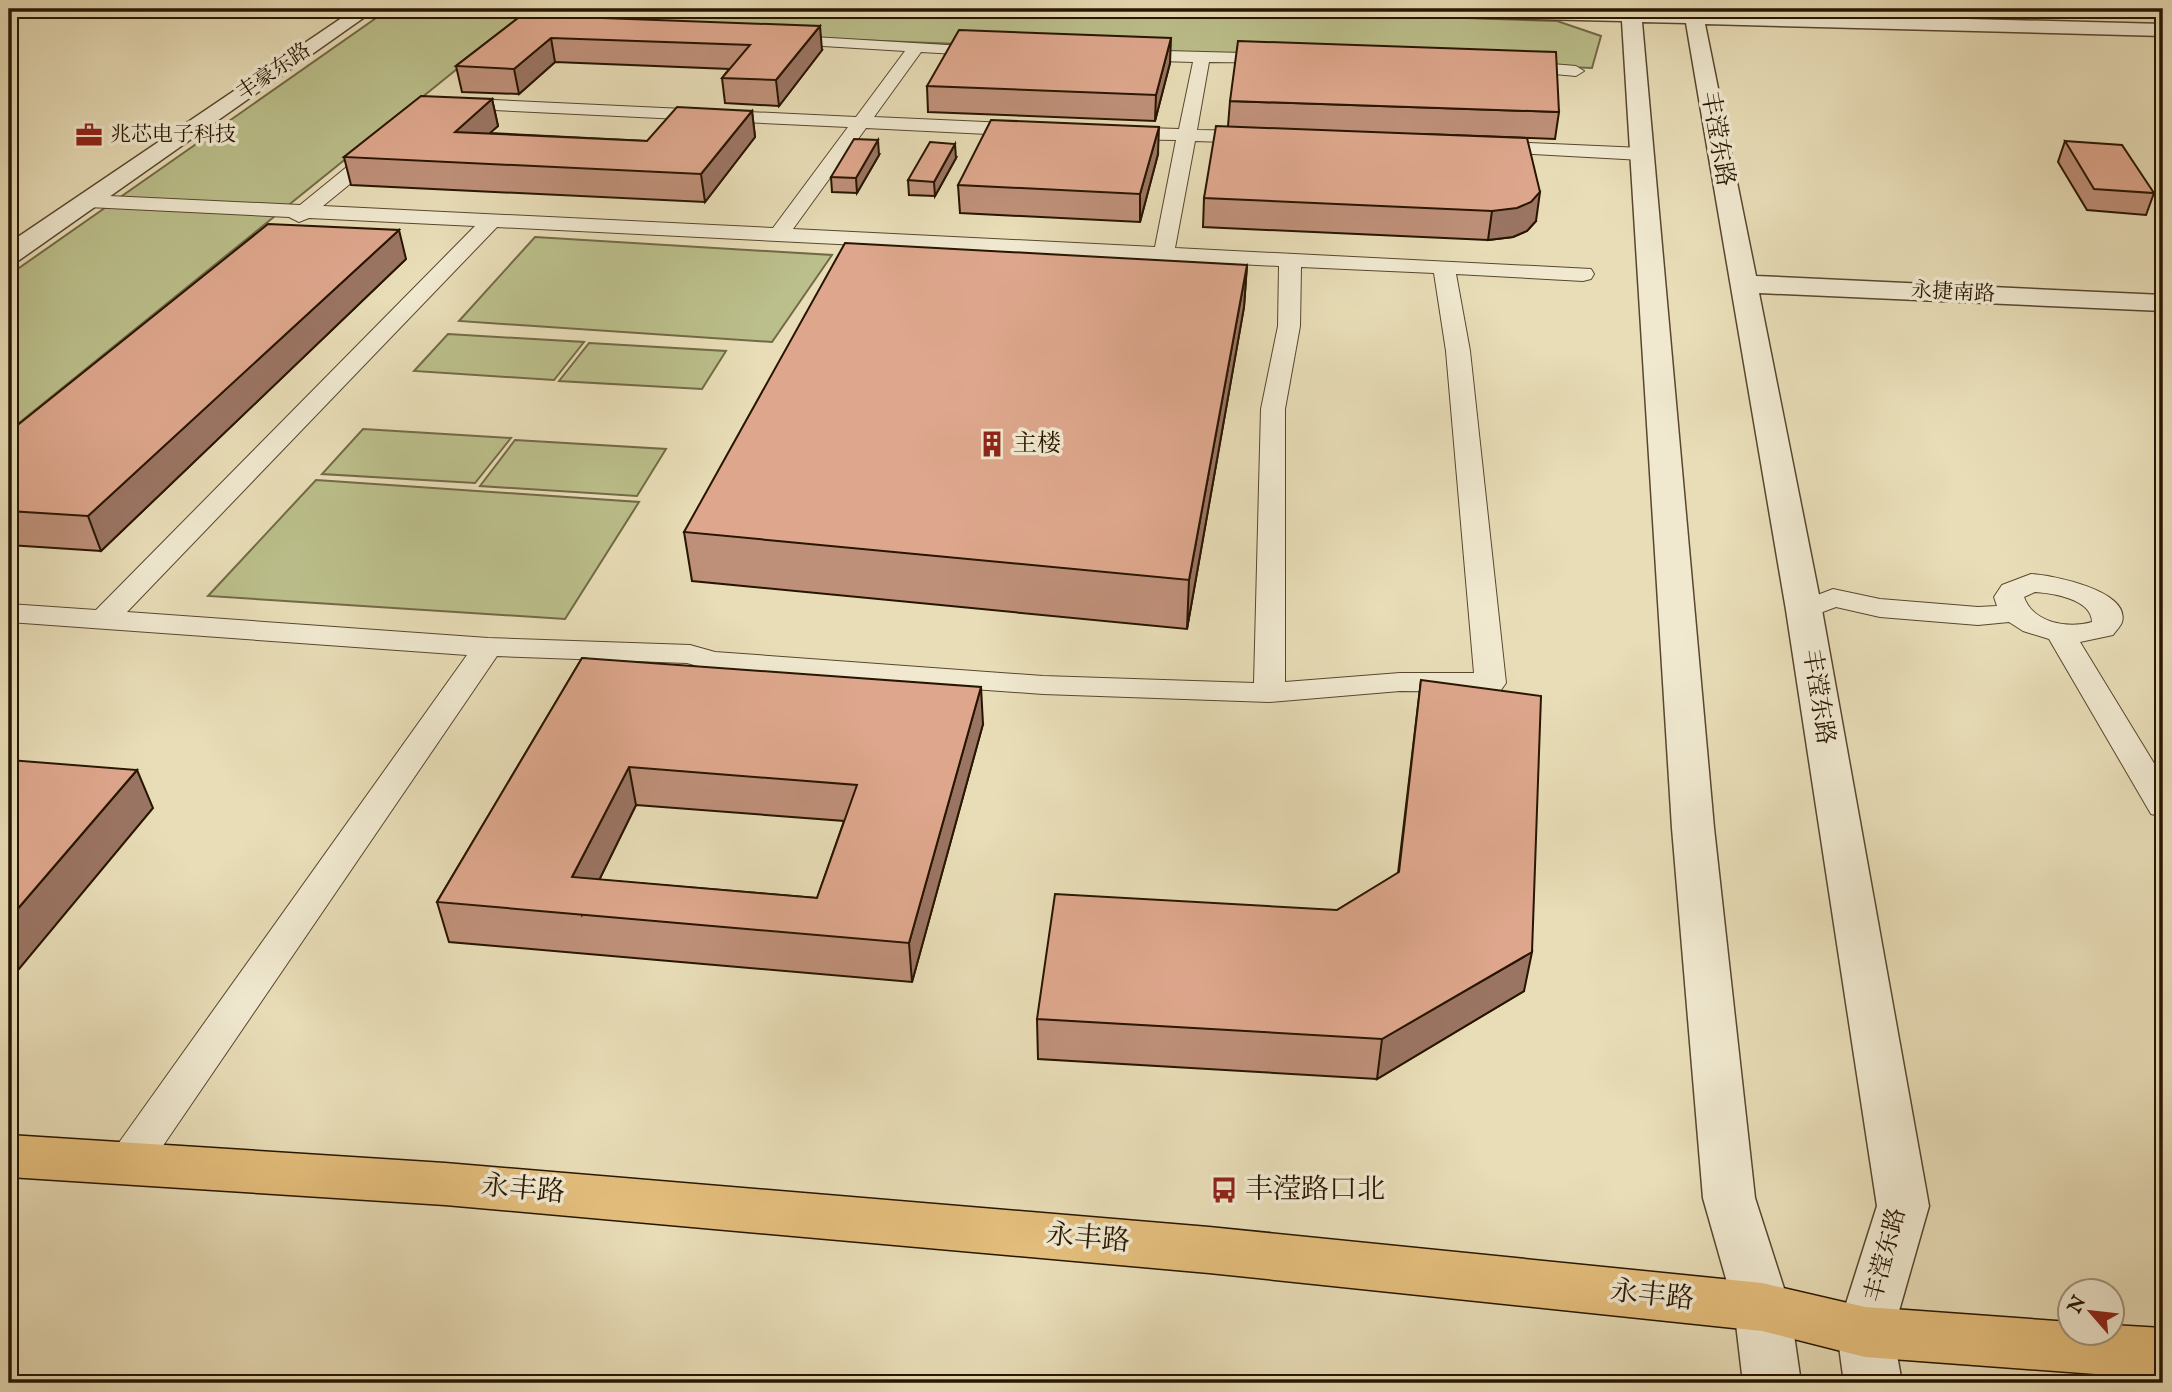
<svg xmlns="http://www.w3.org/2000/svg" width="2172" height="1392" font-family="'IM FELL English','Noto Serif SC',serif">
<rect width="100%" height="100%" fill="#e8ddb7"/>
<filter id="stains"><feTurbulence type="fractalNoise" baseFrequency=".00286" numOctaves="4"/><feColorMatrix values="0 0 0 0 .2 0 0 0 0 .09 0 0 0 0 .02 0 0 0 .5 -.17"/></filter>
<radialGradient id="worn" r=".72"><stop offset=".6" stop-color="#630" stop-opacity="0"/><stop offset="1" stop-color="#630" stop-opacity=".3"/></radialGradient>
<!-- green -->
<path fill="#bbbf8b" stroke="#726a46" stroke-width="2" d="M389,9H1194L1557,21L1601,36L1592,68L509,27L9,431V275Z
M535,237L832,255L772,342L459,321Z
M448,334L584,342L554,380L414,371Z
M589,343L726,351L702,389L559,381Z
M363,429L511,438L475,483L322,474Z
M515,440L666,449L637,496L480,486Z
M316,480L639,502L565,619L208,596Z"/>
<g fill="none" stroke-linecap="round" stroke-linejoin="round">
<!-- minor casing -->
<g stroke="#58472e" stroke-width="2">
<path id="minor" d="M780,35L997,48V54L991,56L921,52L874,117L1028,124L1037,130L1028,136L866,128L793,229L1155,247L1176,140L1115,139L1106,133L1115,127L1179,129L1193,62L1127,60L1119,55L1127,50L1278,54L1286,59L1284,63L1209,62L1197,130L1256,131L1265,137L1256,143L1195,141L1175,248L1591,269L1594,274L1591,279L1583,281L1456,274L1470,351L1506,683L1501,690L1490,692L1400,691L1269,702L1043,694L712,670L687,663L497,656L143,1175L128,1180L113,1175L107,1163L113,1151L467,655L9,622V604L96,610L475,226L309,218L299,222L289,217L88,207L78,201L88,195L300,205L375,144H389L391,148L389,152L323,206L773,228L848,127L451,108L442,103L451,98L856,117L905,51L774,43V37ZM497,227L1279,266L1278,326L1261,409L1254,683L1043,676L715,652L690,645L488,638L127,612ZM1301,267L1434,273L1446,351L1474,673H1400L1285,682V409L1300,326Z
M1515,61L1576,66L1584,71L1576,76L1509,70L1507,66L1509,62Z
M1486,141L1642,148L1651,154L1642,160L1479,151L1477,147Z
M2031,574C2050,575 2131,590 2122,622C2121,626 2115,632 2113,635L2080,642L2163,778V817L2151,814L2049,639L2023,631L2009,622L1978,625L1880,617L1836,607L1804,619L1794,616L1789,610L1794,604L1833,589L1880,599L1978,607L1997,606L1994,597L2002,585ZM2035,592C2052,593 2092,599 2092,622C2068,629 2033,623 2024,597Z"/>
</g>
<!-- tertiary casing -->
<g stroke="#58472e" stroke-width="3">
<path id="tertiary" d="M355,9H376L18,261L9,263V243Z
M1359,9H1640L1684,12V9H1702L1703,12L2163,24V36L1705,24L1756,276L2163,295V311L1759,293L1822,610L1929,1206L1893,1332L1902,1383H1844L1837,1332L1877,1206L1786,610L1686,23L1642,22L1714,828L1755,1198L1790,1307L1801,1383H1743L1734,1307L1703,1198L1672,828L1622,21L1368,15Z"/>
</g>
<!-- primary casing -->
<g stroke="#281501" stroke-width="3">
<path id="primary" d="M9,1135L445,1163L1209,1227L1762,1283L1865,1307L2070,1322V1332H2112V1325L2163,1328V1379L1865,1357L1762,1331L1209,1273L445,1205L9,1177Z"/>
</g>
<!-- minor -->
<use href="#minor" fill="#f0e9d0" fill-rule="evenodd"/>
<!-- tertiary -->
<use href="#tertiary" fill="#f0e9d0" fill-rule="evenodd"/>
<!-- primary -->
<use href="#primary" fill="#e4be7c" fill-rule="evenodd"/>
</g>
<!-- wall -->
<path fill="#bf9079" stroke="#281501" stroke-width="2" fill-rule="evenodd" d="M522,15L822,50L779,106L725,103L722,78L729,69L555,62L519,94L462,92L456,66Z
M1170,63L1155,121L928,112L927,86Z
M492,99L498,126L489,133L647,141L752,111L755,137L705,202L351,185L344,157Z
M1230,101L1559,112L1555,139L1427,134L1536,221L1527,231L1513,237L1488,240L1203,227L1204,198L1228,126Z
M2065,141L2154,193L2146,215L2087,210L2058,162Z
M1158,154L1140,222L960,213L958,185Z
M879,155L857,193L832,192L831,177Z
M956,158L935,196L909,195L908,180Z
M406,259L101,551L9,545V432Z
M1247,265L1244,307L1187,629L692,581L684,532Z
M582,658L983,724L912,982L449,942L437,902ZM636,805L844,821L817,898L599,880Z
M1421,680L1524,991L1377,1079L1038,1059L1037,1019L1337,910L1398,873Z"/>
<!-- shaded-wall -->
<path fill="#9b7563" stroke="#281501" stroke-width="2" d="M820,26L822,50L779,106L776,80Z
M551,38L555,62L519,94L514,69Z
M1171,38L1170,63L1155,121L1156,95Z
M492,99L498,126L461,159L455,132Z
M752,111L755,137L705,202L701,174Z
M1159,127L1158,154L1140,222V194Z
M878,140L879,155L857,193L856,178Z
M955,144L956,158L935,196L934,182Z
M1540,192L1536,221L1527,231L1513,237L1488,240L1492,211Z
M399,230L406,259L101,551L88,516Z
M1247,265L1244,307L1187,629L1189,580Z
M981,687L983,724L912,982L909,943Z
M629,767L636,805L582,915L572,877Z
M137,770L153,808L9,981V919Z
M1532,952L1524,991L1377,1079L1382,1039Z"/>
<!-- building -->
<path fill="#dea78d" stroke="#281501" stroke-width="2" fill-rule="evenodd" d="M522,15L820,26L776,80L722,78L750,45L551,38L514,69L456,66Z
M959,30L1171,38L1156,95L927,86Z
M1238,41L1556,52L1559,112L1230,101Z
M421,96L492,99L455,132L647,141L677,107L752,111L701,174L344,157Z
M991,120L1159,127L1140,194L958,185Z
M1216,126L1527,138L1540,192L1531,202L1517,208L1492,211L1204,198Z
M854,139L878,140L856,178L831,177Z
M2065,141L2122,145L2154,193L2094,189Z
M930,142L955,144L934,182L908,180Z
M268,224L399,230L88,516L9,511V432Z
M845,243L1247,265L1189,580L684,532Z
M582,658L981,687L909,943L437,902ZM629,767L857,785L817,898L572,877Z
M1421,680L1541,696L1532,952L1382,1039L1037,1019L1055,894L1337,910L1399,872Z
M9,760L137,770L9,919Z"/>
<!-- icons -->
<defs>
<g id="office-bare" transform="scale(2.1)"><path d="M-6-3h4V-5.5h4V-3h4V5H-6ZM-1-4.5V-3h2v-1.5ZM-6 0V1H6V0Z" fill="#8f2418" stroke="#f0e9d0" stroke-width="2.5" paint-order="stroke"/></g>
<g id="building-bare" transform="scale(2.1)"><path d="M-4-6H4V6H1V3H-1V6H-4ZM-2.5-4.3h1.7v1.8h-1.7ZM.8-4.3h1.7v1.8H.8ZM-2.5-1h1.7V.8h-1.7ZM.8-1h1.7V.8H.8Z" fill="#8f2418" stroke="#f0e9d0" stroke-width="2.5" paint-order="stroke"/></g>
<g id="bus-bare" transform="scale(2.1)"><path d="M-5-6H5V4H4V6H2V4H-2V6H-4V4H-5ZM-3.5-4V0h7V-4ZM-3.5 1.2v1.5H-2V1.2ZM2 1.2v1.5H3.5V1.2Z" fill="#8f2418" stroke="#f0e9d0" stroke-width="2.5" paint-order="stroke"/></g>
</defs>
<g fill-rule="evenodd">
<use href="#office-bare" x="89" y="135"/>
<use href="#building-bare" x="992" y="444"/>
<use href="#bus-bare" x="1224" y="1190"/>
</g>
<g text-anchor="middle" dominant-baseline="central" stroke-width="7" stroke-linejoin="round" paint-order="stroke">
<!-- far-street labels -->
<g font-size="21" fill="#281501" stroke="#f0e9d0">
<text transform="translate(274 72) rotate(-34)">丰豪东路</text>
<text transform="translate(1953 293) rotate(3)">永捷南路</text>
</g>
<!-- far-poi labels -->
<g font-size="21" fill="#281501" stroke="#f0e9d0" text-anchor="start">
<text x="110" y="135">兆芯电子科技</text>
</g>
<!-- street labels -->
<g font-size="24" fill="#281501" stroke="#f0e9d0">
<text transform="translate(1717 139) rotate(80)">丰滢东路</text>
<text transform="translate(1818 697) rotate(81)">丰滢东路</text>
<text transform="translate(1886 1255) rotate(-75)">丰滢东路</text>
</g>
<!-- poi labels -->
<g font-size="24" fill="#281501" stroke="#f0e9d0" text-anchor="start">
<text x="1013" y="444">主楼</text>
</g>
<!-- near-street labels -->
<g font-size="28" fill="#281501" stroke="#f0e9d0">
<text transform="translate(523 1190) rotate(5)">永丰路</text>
<text transform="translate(1088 1239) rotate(5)">永丰路</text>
<text transform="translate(1652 1296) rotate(6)">永丰路</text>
</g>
<!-- near-poi labels -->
<g font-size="28" fill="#281501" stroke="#f0e9d0" text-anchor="start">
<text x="1245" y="1190">丰滢路口北</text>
</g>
</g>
<!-- margin -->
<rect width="2172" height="1392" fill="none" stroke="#e8ddb7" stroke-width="35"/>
<rect x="10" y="10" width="2151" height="1371" fill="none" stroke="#281501" stroke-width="3.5"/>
<rect x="18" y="18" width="2137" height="1357" fill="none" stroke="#281501" stroke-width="2"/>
<!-- north arrow -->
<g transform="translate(2091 1312) rotate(298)"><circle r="33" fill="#f0e9d0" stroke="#a0947d" stroke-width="2"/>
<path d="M0-5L12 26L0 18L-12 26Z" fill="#8f2418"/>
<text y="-10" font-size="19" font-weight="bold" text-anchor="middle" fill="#281501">N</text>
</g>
<rect width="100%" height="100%" filter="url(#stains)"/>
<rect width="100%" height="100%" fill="url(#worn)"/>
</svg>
